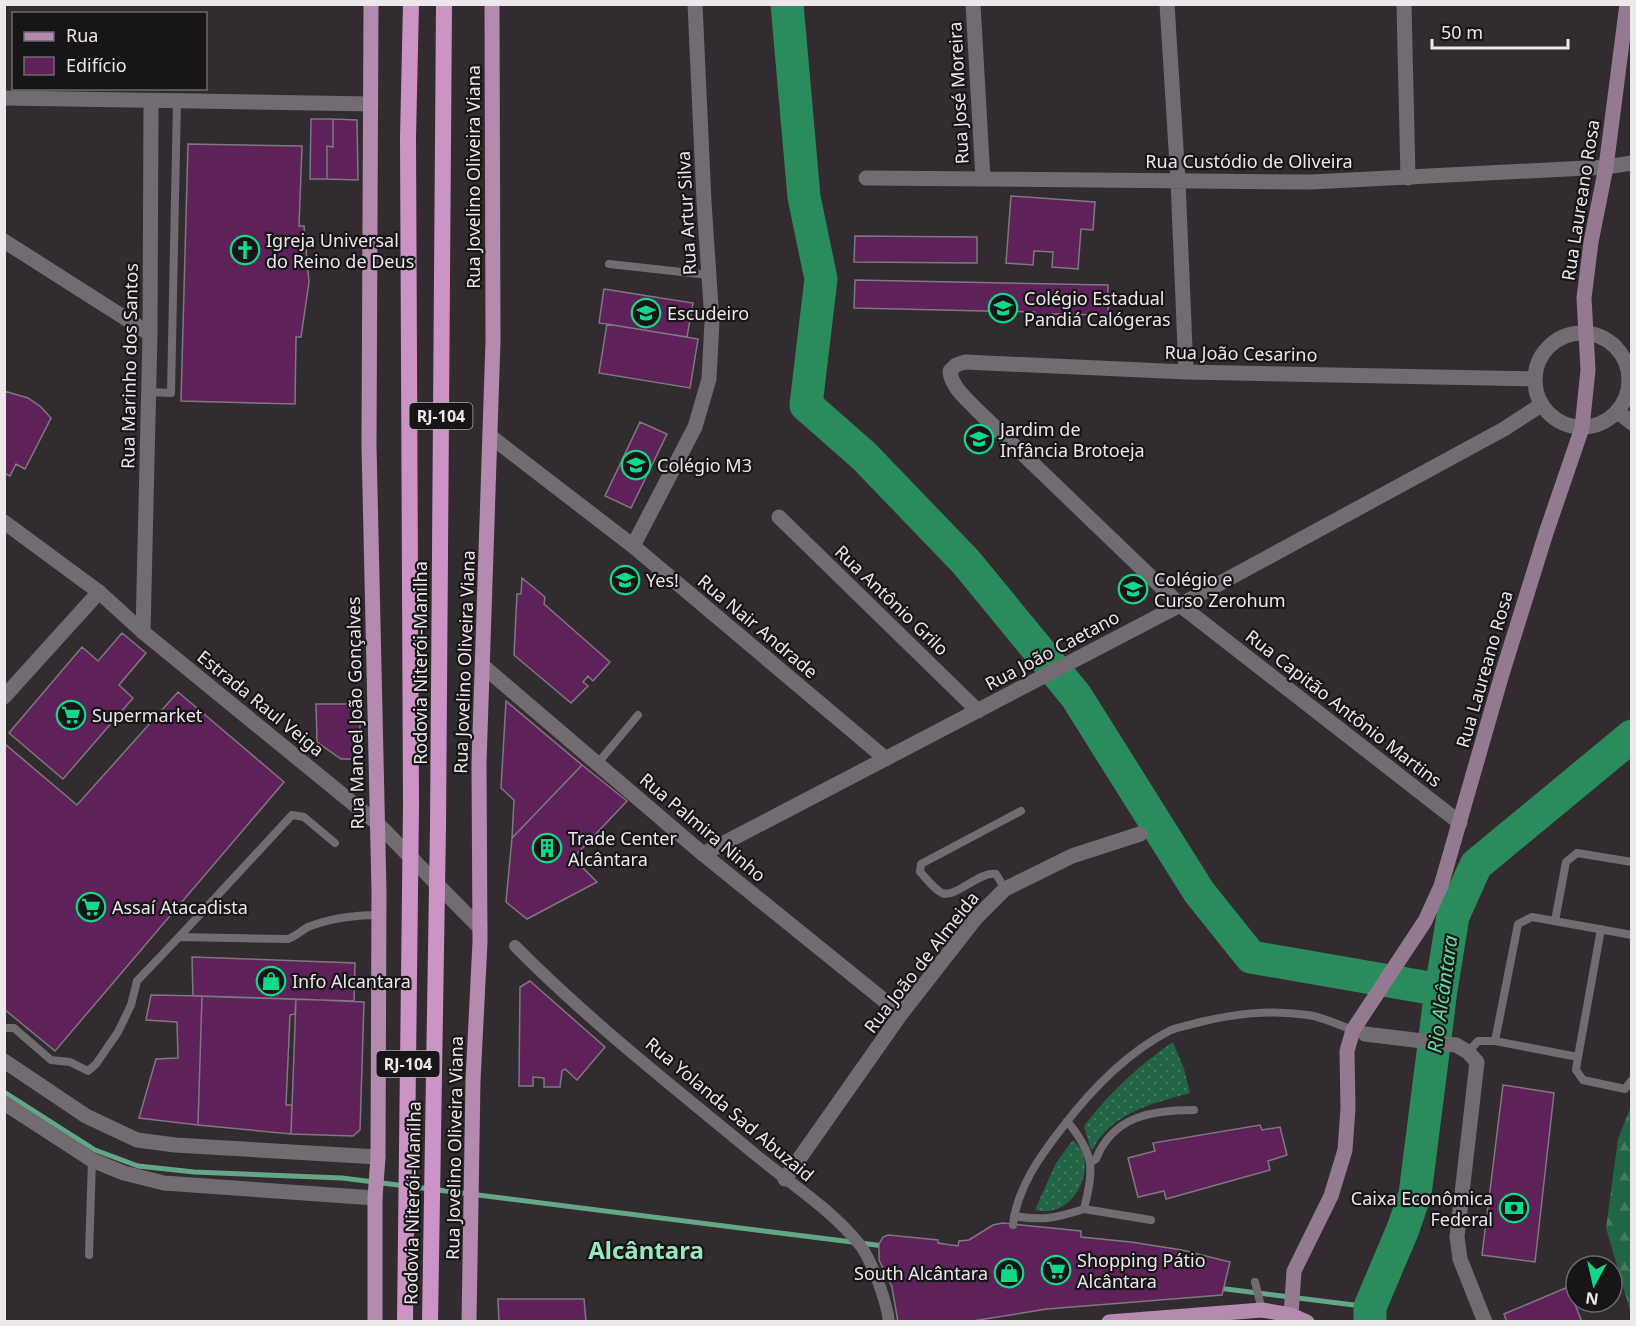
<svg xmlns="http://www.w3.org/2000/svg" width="1636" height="1326" font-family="'Noto Sans',sans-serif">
<defs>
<pattern id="grass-dots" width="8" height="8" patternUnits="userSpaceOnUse" patternTransform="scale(1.5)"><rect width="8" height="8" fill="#226544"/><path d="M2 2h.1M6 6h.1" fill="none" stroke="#427b5f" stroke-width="1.8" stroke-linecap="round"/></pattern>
<pattern id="forest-firs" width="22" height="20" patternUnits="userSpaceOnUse" patternTransform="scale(1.5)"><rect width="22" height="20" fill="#226544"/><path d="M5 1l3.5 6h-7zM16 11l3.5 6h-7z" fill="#427b5f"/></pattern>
</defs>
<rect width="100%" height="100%" fill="#322c31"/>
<!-- grass -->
<path fill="url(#grass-dots)" d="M1173,1042L1184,1069L1190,1093C1158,1102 1126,1109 1103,1134C1098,1138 1096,1145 1092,1150L1090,1147L1084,1126C1109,1093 1139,1065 1173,1042Z
M1073,1140C1076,1143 1080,1147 1082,1151C1092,1174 1075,1208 1049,1211C1045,1211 1040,1211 1035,1210L1056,1163Z"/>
<!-- forest -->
<path fill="url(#forest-firs)" d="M1631,1106V1314L1606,1228L1618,1139Z"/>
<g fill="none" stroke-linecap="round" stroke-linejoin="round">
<!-- stream -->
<path stroke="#64a787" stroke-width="5" d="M4,1092L95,1150L138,1166L194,1172L342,1178L884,1246
M1218,1288L1370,1307"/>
<!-- river -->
<path stroke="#2a8c5d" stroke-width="33" d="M787,4L804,197L821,279L806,405L864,456L966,562L1076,696L1199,892L1251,957L1441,990
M1370,1322V1307L1403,1229L1415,1194L1441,990L1453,916L1476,865L1632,736"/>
</g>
<!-- building -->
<path fill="#5e2159" stroke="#7f777e" stroke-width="1.5" d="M311,119H333V147L327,146V179H310Z
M333,119L357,120L358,180L327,179V146L333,147Z
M188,144L302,146L299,226H304L309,282L301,337H296L295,404L181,401Z
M1011,196L1095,202L1093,230L1081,229L1078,269L1052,267L1053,252L1034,251L1033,265L1006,263Z
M855,236L977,237V263L854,262Z
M855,280L1108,285V315L1052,314V319H1033L1034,312L854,308Z
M604,289L693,303L687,337L599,323Z
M607,324L698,339L690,388L599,373Z
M4,391L28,398L41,407L51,418L25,469L16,464L10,476L4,473Z
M640,422L667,434L631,508L605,496Z
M522,578L545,597L544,604L610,662L593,681L588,676L583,682L588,686L571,703L514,655L517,594H521Z
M122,633L146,653L119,685L133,698L63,779L9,733L82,647L98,661Z
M178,692L284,782L55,1051L4,1009V746L6,745L77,805Z
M506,701L582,765L512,838L514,800L501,788Z
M316,704H361L359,750L352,759H341L317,742Z
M582,765L627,801L573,858L597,882L527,919L506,902L512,838Z
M192,957L355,963L354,1001L193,996Z
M530,981L605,1047L577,1080L565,1069L562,1071L560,1087H544V1078L533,1077V1086H519L520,987Z
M151,995L202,996L198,1125L139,1118L156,1059L178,1058L177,1022L146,1020Z
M202,996L296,999L295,1014L290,1015L286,1105H292L291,1134L198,1125Z
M296,999L364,1002L360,1130L353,1136L291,1134Z
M1503,1085L1554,1093L1535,1262L1482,1255Z
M1260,1125L1262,1130L1280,1127L1287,1155L1268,1161L1270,1170L1166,1199L1164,1191L1138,1197L1128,1158L1155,1151L1153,1143Z
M1002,1223L1081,1231V1237L1131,1242L1182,1250L1230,1262L1222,1295L1047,1309L966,1322H898L892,1287L879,1260V1244L883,1237L888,1235L938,1240V1243L958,1246L959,1241L969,1240L993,1225Z
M1568,1287L1582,1322H1507L1504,1314Z
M498,1299H584L586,1322H499Z"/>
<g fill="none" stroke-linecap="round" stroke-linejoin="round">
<!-- service -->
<path stroke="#726b71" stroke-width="8" d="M609,264L709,275
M149,392L171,393L177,101
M597,764L638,715
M1005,889L996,874C979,871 955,899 942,893C934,889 926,878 920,872L921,864L1021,811
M1555,921L1566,862L1577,853L1632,862
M179,937L292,815L304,817L335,843
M4,1028H14L51,1060L70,1062L88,1071L96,1064L118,1032L131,1005L137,981L179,937L288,939C296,936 301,931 308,927C331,918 355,915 379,915
M1495,1041L1578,1057L1601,929
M1468,1052L1478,1041H1495L1518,924L1532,917L1632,935
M1578,1057L1576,1070L1583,1080L1625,1089L1632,1080
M1091,1162L1096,1159C1113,1116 1152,1110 1194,1110
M1084,1209L1151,1220
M1014,1216C1043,1221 1056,1218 1084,1209C1094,1168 1095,1155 1067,1121
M1013,1225C1017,1188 1040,1156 1062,1128C1090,1091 1127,1053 1169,1031C1177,1027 1187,1026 1196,1023C1233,1014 1269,1009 1308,1015C1324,1017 1340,1026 1356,1031
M89,1255L92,1160
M1255,1282L1262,1310"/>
<!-- pedestrian -->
<path stroke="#726b71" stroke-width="12" d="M515,946C590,1022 675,1088 757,1156C791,1184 832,1210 860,1245C872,1261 887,1302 889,1322"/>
<!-- minor -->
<path stroke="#726b71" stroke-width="15" d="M973,4L983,179
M1167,4L1178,181L1186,372
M1404,4L1408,178
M4,98L371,104
M866,178L1311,182L1606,167L1632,163
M4,241L150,334
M1535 380a47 47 0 1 1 94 0a47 47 0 1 1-94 0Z
M1618,412L1632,423
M490,436L633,546L886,759
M779,517L978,711
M633,546L695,427L709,379L712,321L704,202L695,4
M143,632L150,334L151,101
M483,666L703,854L901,1014
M4,697L99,592
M1460,823L1180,605L977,410C967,399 951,387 950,371L956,365L965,362L1186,372L1534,379
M703,854L1180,605L1504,429L1541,405
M1365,1034L1456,1045L1468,1052L1477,1062L1457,1237L1460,1259L1485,1322
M785,1179L901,1014L976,918L1005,889L1072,856L1140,834"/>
<!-- tertiary -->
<path stroke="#726b71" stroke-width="15" d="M4,522L99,592L143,632L377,823L480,928
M4,1061L86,1116L137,1140L175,1145L378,1157
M4,1103L92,1160L124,1173L164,1183L375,1198"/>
<!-- secondary -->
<path stroke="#947a90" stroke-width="15" d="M1291,1315L1294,1271L1331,1196L1345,1150L1348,1108L1347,1051L1353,1030L1425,921L1441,886L1502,674L1546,533L1582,428L1588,370L1584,298L1591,242L1606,167L1627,4"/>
<!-- primary -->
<path stroke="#b58aaf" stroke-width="15" d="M371,4L369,445L379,891L378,1157L375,1198V1322
M469,1322L473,1081L480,942L479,763L493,341L492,4
M1109,1322L1262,1310L1291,1315L1307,1322"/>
<!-- trunk -->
<path stroke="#cc94c4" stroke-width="16" d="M405,1322L411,806L408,137L411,4
M430,1322L438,827L444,4"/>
</g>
<!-- icons -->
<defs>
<g id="church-ring" transform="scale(1.5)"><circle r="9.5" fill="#181518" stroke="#11d98a" stroke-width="1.5"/><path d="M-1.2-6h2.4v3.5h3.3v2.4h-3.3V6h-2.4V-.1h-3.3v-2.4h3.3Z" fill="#11d98a"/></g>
<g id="school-ring" transform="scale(1.5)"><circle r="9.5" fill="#181518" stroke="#11d98a" stroke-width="1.5"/><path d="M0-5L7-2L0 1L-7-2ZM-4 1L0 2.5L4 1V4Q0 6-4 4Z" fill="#11d98a"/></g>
<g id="supermarket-ring" transform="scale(1.5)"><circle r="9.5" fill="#181518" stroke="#11d98a" stroke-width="1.5"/><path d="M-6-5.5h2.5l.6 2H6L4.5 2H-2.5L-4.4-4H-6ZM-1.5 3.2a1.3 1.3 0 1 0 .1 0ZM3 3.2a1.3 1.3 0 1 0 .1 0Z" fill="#11d98a"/></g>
<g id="building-ring" transform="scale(1.5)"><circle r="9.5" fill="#181518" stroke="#11d98a" stroke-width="1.5"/><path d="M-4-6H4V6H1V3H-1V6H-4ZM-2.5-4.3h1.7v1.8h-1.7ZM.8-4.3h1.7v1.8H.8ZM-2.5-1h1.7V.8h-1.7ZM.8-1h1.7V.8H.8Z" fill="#11d98a"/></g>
<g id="shop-ring" transform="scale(1.5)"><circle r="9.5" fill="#181518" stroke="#11d98a" stroke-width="1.5"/><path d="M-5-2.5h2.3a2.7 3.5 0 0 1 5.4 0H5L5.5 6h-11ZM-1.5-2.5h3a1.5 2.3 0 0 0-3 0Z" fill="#11d98a"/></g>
<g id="bank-ring" transform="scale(1.5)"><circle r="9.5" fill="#181518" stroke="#11d98a" stroke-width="1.5"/><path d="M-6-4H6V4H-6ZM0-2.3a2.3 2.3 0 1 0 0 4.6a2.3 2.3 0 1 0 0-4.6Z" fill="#11d98a"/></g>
</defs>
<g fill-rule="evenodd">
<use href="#church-ring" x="245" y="250"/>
<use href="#school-ring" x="1003" y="308"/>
<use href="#school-ring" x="646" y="313"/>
<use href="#school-ring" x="979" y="439"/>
<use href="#school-ring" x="636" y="465"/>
<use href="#school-ring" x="625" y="580"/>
<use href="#school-ring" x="1133" y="589"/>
<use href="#supermarket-ring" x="71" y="715"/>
<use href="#building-ring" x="547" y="848"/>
<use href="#supermarket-ring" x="91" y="907"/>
<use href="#shop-ring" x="271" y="981"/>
<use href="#bank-ring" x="1514" y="1208"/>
<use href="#supermarket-ring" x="1056" y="1270"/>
<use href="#shop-ring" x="1009" y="1273"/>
</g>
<g text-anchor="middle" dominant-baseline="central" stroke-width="4.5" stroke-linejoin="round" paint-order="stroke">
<!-- shield labels -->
<g fill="#181518" stroke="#aca8ab" stroke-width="1.5">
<rect x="409.5" y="403" width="63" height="26" rx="4.5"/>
<rect x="376.5" y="1051" width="63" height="26" rx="4.5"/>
</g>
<g font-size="16" font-weight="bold" fill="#ebe7ea">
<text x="441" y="416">RJ-104</text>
<text x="408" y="1064">RJ-104</text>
</g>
<!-- street labels -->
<g font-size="18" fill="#ebe7ea" stroke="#181518">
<text transform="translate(958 93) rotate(-93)">Rua José Moreira</text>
<text x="1249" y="161">Rua Custódio de Oliveira</text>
<text transform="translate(473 177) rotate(-90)">Rua Jovelino Oliveira Viana</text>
<text transform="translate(1580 200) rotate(-81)">Rua Laureano Rosa</text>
<text transform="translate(686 213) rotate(-93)">Rua Artur Silva</text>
<text transform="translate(1241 353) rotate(1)">Rua João Cesarino</text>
<text transform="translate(129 366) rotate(-89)">Rua Marinho dos Santos</text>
<text transform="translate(892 600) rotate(44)">Rua Antônio Grilo</text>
<text transform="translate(758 626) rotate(40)">Rua Nair Andrade</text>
<text transform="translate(1052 650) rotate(-28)">Rua João Caetano</text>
<text transform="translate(464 662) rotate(-88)">Rua Jovelino Oliveira Viana</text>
<text transform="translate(420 663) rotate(-90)">Rodovia Niterói-Manilha</text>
<text transform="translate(1484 669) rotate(-74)">Rua Laureano Rosa</text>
<text transform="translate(261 703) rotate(39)">Estrada Raul Veiga</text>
<text transform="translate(1344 708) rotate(38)">Rua Capitão Antônio Martins</text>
<text transform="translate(355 713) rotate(-91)">Rua Manoel João Gonçalves</text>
<text transform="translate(703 827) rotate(40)">Rua Palmira Ninho</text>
<text transform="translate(921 962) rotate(-52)">Rua João de Almeida</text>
<text transform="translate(730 1109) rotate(40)">Rua Yolanda Sad Abuzaid</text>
<text transform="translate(454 1148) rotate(-89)">Rua Jovelino Oliveira Viana</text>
<text transform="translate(412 1203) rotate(-89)">Rodovia Niterói-Manilha</text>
</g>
<!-- poi labels -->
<g font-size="18" fill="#ebe7ea" stroke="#181518" text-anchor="start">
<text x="266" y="240">Igreja Universal<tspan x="266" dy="21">do Reino de Deus</tspan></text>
<text x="1024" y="298">Colégio Estadual<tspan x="1024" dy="21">Pandiá Calógeras</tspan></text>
<text x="667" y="313">Escudeiro</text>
<text x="1000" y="429">Jardim de<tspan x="1000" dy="21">Infância Brotoeja</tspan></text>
<text x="657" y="465">Colégio M3</text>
<text x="1154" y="579">Colégio e<tspan x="1154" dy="21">Curso Zerohum</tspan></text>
<text x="646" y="580">Yes!</text>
<text x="92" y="715">Supermarket</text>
<text x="568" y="838">Trade Center<tspan x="568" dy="21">Alcântara</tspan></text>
<text x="112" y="907">Assaí Atacadista</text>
<text x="292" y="981">Info Alcantara</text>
<text x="1493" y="1198" text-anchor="end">Caixa Econômica<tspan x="1493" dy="21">Federal</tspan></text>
<text x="1077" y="1260">Shopping Pátio<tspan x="1077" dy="21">Alcântara</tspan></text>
<text x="988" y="1273" text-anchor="end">South Alcântara</text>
</g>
<!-- water labels -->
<g font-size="20" font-style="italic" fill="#61de9d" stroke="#181518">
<text transform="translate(1442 994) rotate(-82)">Rio Alcântara</text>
</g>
<!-- district labels -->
<g font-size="24" font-weight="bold" fill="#99e7ba" stroke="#181518">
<text x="646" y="1249">Alcântara</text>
</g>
</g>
<!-- border -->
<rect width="1636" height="1326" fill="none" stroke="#ebe7ea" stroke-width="12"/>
<!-- legend -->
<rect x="12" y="12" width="195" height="78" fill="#181518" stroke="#6c696c" stroke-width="1.5"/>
<rect x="24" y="32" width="30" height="9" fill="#b58aaf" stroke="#6c696c" stroke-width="1.5"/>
<text x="66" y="42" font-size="18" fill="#ebe7ea">Rua</text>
<rect x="24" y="57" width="30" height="18" fill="#5e2159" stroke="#6c696c" stroke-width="1.5"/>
<text x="66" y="72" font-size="18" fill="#ebe7ea">Edifício</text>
<!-- north arrow -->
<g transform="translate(1594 1284) rotate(188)"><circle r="28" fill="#181518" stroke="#6c696c" stroke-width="1.5"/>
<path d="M0-4.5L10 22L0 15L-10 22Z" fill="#11d98a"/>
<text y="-9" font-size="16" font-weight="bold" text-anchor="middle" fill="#ebe7ea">N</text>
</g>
<!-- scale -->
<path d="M1432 39v9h136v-9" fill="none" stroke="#ebe7ea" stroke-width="3"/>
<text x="1441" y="39" font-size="18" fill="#ebe7ea" stroke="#181518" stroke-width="4.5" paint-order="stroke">50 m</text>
</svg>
